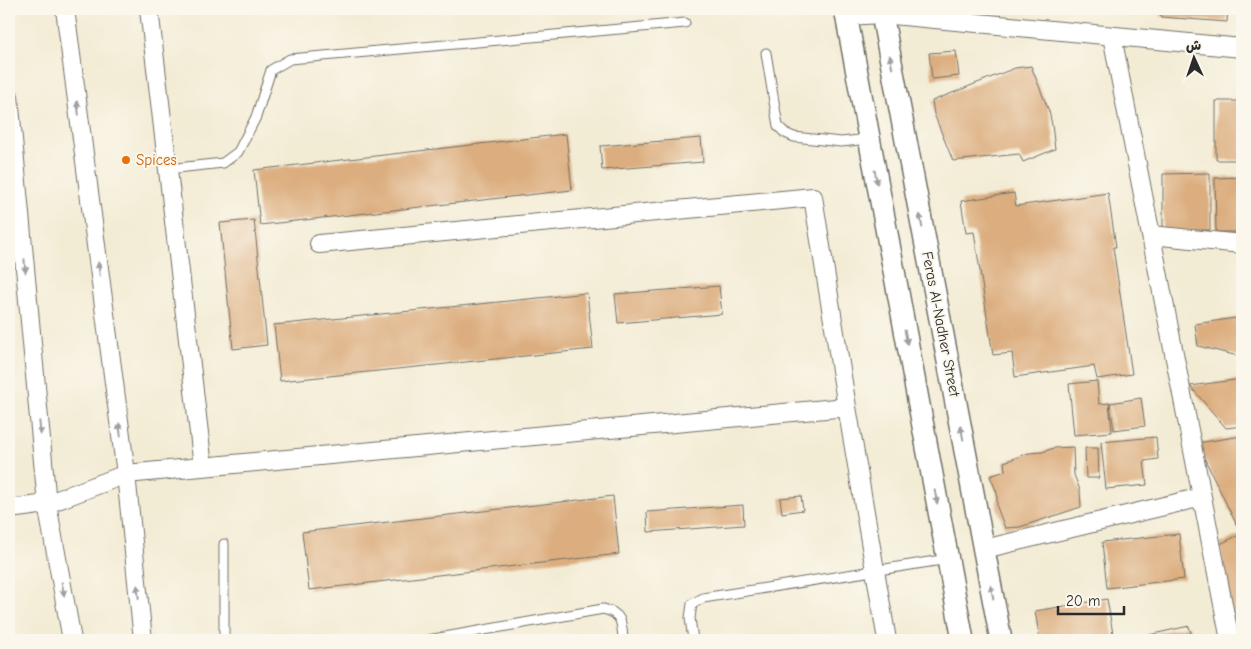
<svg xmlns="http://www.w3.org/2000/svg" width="1251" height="649" font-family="'Comic Neue','Playpen Sans Arabic',sans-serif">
<rect width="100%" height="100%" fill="#fbf7ec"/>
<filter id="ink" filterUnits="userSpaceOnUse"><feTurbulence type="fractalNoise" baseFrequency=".02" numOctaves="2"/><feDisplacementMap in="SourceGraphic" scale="10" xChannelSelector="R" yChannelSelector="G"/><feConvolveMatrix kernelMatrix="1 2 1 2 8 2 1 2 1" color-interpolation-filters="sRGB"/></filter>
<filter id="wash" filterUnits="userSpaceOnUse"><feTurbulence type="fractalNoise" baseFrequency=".0096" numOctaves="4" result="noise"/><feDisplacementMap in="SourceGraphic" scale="20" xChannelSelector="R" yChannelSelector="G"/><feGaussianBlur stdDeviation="1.12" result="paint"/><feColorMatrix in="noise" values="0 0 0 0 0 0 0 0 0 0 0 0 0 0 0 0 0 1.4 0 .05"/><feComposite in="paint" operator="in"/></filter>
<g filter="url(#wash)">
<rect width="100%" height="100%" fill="#f3ecd5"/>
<g id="blocks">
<!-- building -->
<path fill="#dcae7f" d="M1110,9H1228L1227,22L1161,17V14L1110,10Z
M956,51L959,76L932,79L929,53Z
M1031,66L1049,111L1052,125L1055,149L1023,162L1019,154L953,161L934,114L932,101L1015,68Z
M1216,101H1242V160H1216Z
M566,134L572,190L260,225L254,170Z
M701,138L703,162L602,170L600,146Z
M1210,173V230L1163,231V174Z
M1242,177V232H1216L1215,178Z
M1014,193L1016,206L1108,193L1116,247H1113L1132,374L1097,379L1094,366L1015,377L1012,353L993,355L974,232L966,233L961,201Z
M254,220L267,345L233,349L220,223Z
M719,286L722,314L618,323L615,294Z
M587,293L593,349L280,381L274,325Z
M1242,317V357L1198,346L1195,324Z
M1242,379V426L1226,428L1190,386Z
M1097,381L1099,404L1109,403L1112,432L1074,435L1069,384Z
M1141,398L1145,426L1114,430L1110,403Z
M1242,436V640H1234L1220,544L1241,534L1197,443Z
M1156,437L1158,459L1144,461L1147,485L1106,489L1101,442Z
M1073,447L1074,475L1080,490L1081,507L1020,527L1005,528L997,507V493L990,476L1005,471L1004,462L1029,453L1042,452L1054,448Z
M1085,448H1098L1099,478H1086Z
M613,496L619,554L309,590L302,532Z
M801,496L803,510L782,513L780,498Z
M743,505L744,525L648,532L647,512Z
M1179,534L1184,579L1107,588L1102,542Z
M1107,599L1114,640H1040L1035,611Z
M1189,626L1193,640H1150L1149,635Z"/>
</g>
</g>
<g filter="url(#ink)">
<use href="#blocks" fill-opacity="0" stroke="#716f66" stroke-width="1"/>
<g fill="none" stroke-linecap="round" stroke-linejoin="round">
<!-- service casing -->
<g stroke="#716f66" stroke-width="11">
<path id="service" d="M766,53L778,126L785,133L794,137L841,142L869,139
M168,169L223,163L238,152L256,117L271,70L290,59L685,23
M224,640V544
M428,640L603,609C622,613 622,623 623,640
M693,640L690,618L692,604L703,598L948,559"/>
</g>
<!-- minor casing -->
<g stroke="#716f66" stroke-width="20">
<path id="minor" d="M65,9L126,474L143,640
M149,9L203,467
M846,16L882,14L1242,48
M1112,36L1230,640
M9,96L47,504L72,640
M1151,235L1242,244
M319,244L813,197L847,407L887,640
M9,509L47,504L126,474L847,407
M984,549L1202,497"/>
</g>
<!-- tertiary casing -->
<g stroke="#716f66" stroke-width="24">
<path id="tertiary" d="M845,9L963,640
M881,9L1001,640"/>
</g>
<!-- service -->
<use href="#service" stroke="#fff" stroke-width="9"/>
<!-- minor -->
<use href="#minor" stroke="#fff" stroke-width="18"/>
<!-- tertiary -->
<use href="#tertiary" stroke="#fff" stroke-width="21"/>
</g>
<!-- one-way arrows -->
<defs><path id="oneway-solid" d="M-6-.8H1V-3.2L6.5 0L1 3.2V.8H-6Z" transform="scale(1.25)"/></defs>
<g fill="#a0a0a0">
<use href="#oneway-solid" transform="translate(891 62) rotate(-101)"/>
<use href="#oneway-solid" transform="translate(78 108) rotate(-97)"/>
<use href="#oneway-solid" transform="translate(876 177) rotate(79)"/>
<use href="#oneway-solid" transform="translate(921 221) rotate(-101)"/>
<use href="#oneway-solid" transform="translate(25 266) rotate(85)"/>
<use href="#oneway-solid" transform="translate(99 269) rotate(-97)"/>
<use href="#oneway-solid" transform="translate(906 337) rotate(79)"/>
<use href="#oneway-solid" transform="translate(40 428) rotate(85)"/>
<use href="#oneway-solid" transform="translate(120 430) rotate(-97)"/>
<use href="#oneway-solid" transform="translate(962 433) rotate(-101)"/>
<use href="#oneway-solid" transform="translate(936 497) rotate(79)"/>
<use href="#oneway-solid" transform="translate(63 589) rotate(80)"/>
<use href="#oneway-solid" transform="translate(138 592) rotate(-96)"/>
<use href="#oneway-solid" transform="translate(992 592) rotate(-101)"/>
</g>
</g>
<!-- markers -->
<circle fill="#e8710a" stroke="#fbf7ec" stroke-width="2" cx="126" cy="160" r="5"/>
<g text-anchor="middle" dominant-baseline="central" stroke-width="4" stroke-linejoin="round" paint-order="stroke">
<!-- food labels -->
<g font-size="15" fill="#c56008" stroke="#fbf7ec" text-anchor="start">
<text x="136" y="160">Spices</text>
</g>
<!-- street labels -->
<g font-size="15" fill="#2b2b2b" stroke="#fbf7ec">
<text transform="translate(941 324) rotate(79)">Feras Al-Nadher Street</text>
</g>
</g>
<!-- margin -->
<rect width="1251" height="649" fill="none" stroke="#fbf7ec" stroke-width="30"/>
<!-- north arrow -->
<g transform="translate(1194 58) rotate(357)" stroke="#fbf7ec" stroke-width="4" paint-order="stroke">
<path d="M0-4L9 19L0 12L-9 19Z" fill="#2b2b2b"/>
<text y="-8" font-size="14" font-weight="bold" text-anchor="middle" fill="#2b2b2b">ش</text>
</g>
<!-- scale -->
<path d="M1058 606v8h66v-8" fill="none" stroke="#2b2b2b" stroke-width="2.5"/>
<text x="1066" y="606" font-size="15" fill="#2b2b2b" stroke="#fbf7ec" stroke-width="4" paint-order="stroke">20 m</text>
</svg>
